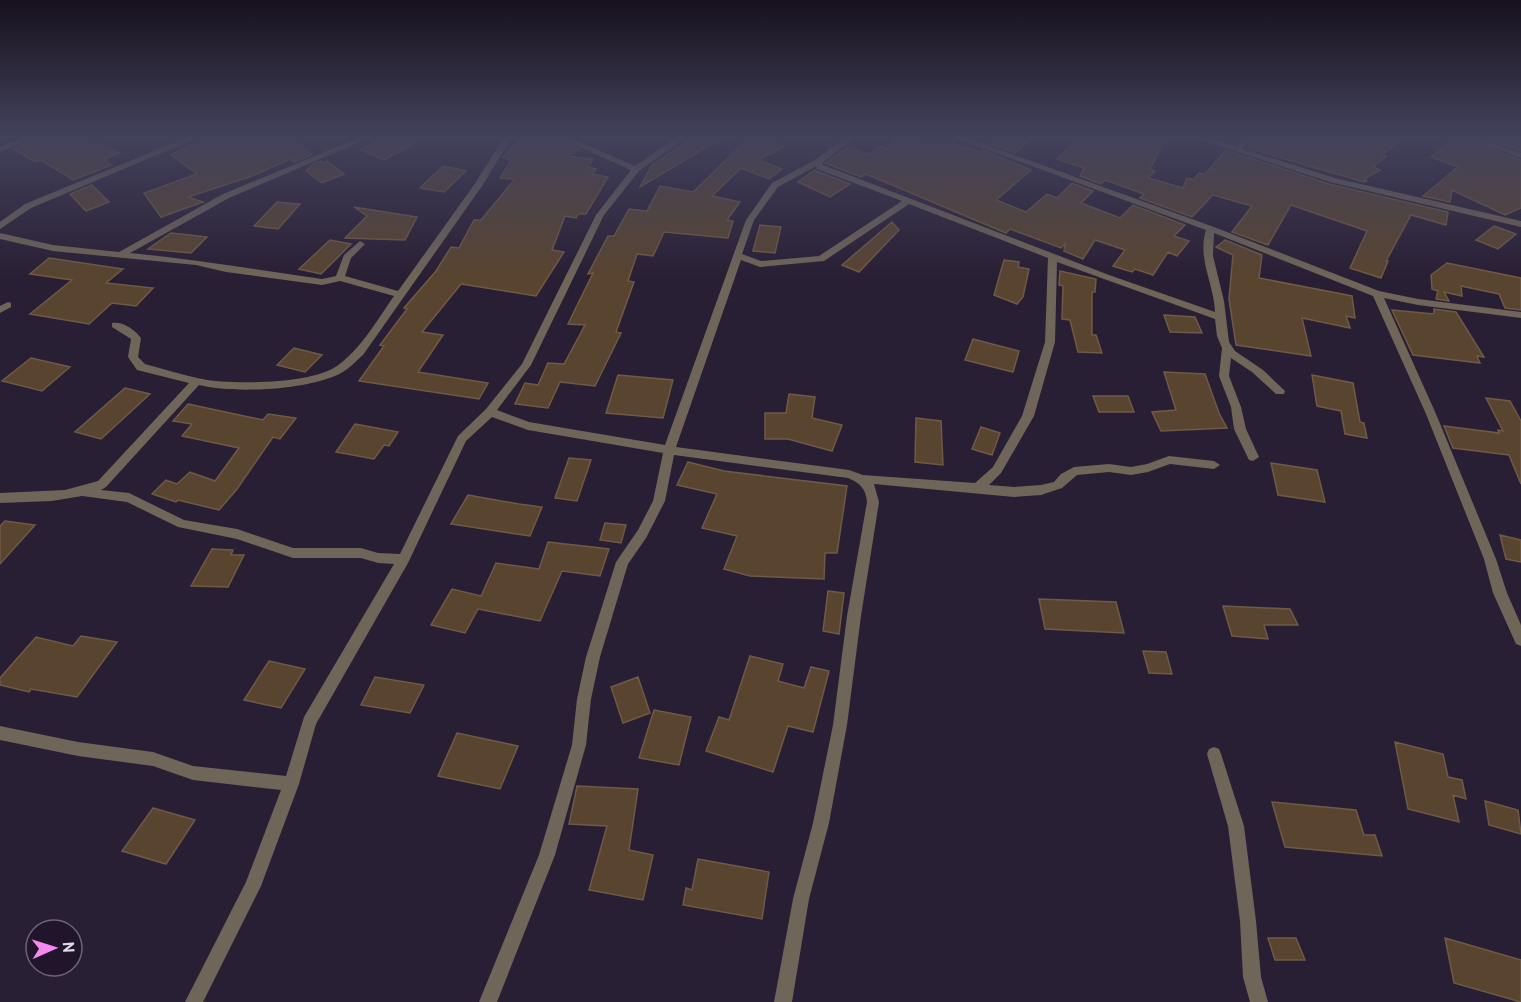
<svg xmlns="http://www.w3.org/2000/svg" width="1521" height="1002" font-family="'PT Sans',sans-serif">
<rect width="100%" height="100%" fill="#291f35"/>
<!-- building -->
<path fill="#594430" stroke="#6f5a45" stroke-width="1.5" d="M40,136H80L119,153L104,159L111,165L73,180L41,160L35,162L14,149Z
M211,136H288L312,155L294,162L290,159L252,176L188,197L203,202L161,217L144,193L197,174L171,155Z
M388,136H428L384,160L361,150Z
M525,136H553L579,149L566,156L593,159L588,167L596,169L592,174L608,177L586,214H578L576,218L565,216L552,250L564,252L536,296L461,284L422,332L443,335L418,372L488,383L479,399L359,381L384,346L380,345L407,309L404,308L436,271L451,247L459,248L474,220H481L515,179L500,178L511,160L503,157Z
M696,136H725L640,187L652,165Z
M751,136H764L784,147L758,160L782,169L769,179L741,168L712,196L740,202L727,220L733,221L728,238L664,232L653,256L637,254L628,281L634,282L616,332L621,333L595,386L560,382L548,408L515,404L525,383L538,385L548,363L564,364L585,325L568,324L593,273L588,274L608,236H614L629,209L647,211L660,186L693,192Z
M898,136L937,146L943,140L980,152L983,150L1031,170L996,200L1026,212L1047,194L1057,198L1072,183L1093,191L1081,203L1120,218L1133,205L1185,225L1174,236L1189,241L1177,256L1168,252L1153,275L1135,269L1132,272L1113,266L1125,250L1095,240L1083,259L1064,251L1065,244L1061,248L1010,229L1006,233L866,174L861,177L825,163L848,147L869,155L880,146L888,149Z
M999,136H1034L1015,153L990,144Z
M1081,136H1167L1150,169L1155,171L1148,178L1183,188L1187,178L1194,180L1199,173L1205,174L1226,150L1329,184L1448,212L1446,225L1411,215L1386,261H1388L1381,278L1350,268L1367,231L1291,205L1268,245L1232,232L1252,206L1213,195L1192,217L1140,198L1144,194L1105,180L1101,184L1080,176L1084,168L1057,159Z
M1254,136H1406L1382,155L1386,156L1373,167L1380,170L1364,179L1367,181L1364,182L1247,148Z
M1457,136L1521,160V208L1505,215L1452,190L1450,202L1423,196L1458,167L1431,157Z
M1481,136H1521V151Z
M321,161L324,163L327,161L344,174L322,183L306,171L312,165Z
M443,166L466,171L444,192L420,188Z
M815,170L816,171L850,184L830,197L798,182Z
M92,185L109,202L86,211L70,194Z
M277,202L300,204L278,229L254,226Z
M354,207L417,217L405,240L345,238L367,216Z
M892,222L899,230L859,272L842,265Z
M760,225L781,227L775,253L753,251Z
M1494,226L1516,234L1498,249L1476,240Z
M171,233L190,235L207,237L191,253L148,249Z
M330,240L351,244L321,274L299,269Z
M1225,240L1262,255L1259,278L1352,296L1355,318L1346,316L1350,328L1302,318L1311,356L1236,345L1229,299L1233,255L1216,247Z
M49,258L123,269L106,283L153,288L136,306L112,303L89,324L30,314L72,280L30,274Z
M1004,260L1019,262L1018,267L1029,269L1023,297L1017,304L994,295Z
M1447,263L1521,278V310L1505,308L1499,294L1461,286L1462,296L1444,292L1449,301L1436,299L1438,291L1432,289L1431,275Z
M1060,271L1096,279L1095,292H1092V335H1096L1102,353L1078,352L1070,320L1062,319L1063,286L1059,285Z
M1392,310L1434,314V309L1456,312L1484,357L1477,356L1480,363L1413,355Z
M1164,315L1195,317L1202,333L1170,332Z
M973,339L1019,351L1013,372L965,360Z
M294,348L322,355L305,372L277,365Z
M31,358L70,367L42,391L2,381Z
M1164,372L1205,374L1219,413L1227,428L1161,431L1152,412L1176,410Z
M618,375L673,380L663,418L606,413Z
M1312,375L1353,383L1360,422L1364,423L1367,438L1345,434L1341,411L1317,406Z
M125,388L150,394L101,439L75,432Z
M789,394L815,397L812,418L842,425L832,451L788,439H765V413H786Z
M1093,396H1128L1134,412H1099Z
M1486,398L1510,401L1521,421V484L1509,455L1453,448L1444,426L1499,433L1498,430L1503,431Z
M188,404L263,420L268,414L296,418L280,439L273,437L237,489L219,510L178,500L176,502L152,494L166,480L177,484L190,472L215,481L239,448L182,436L192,424L173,421Z
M916,418L941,421L943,465L915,462Z
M355,424L398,432L389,446L384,445L374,459L336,452Z
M981,427L1000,433L992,455L972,449Z
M569,458L591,460L577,501L555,498Z
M688,462L724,471L847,486L837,553H825L824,579L750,576L724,569L737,536L702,528L717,494L677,485Z
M1271,463L1317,470L1325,502L1278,495Z
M468,495L519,504L542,507L530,536L451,524Z
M5,521L35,525L0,564V526Z
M605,523L626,525L621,543L600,540Z
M1500,535L1521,540V562L1506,559Z
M548,542L609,549L600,576L562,571L540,621L478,609L465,633L431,625L452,589L481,596L496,563L539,569Z
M212,549L233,550L231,555H244L228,587L191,586Z
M828,591L844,593L839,634L823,631Z
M1039,599L1116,602L1124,633L1045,629Z
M1223,606L1290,609L1298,625H1264L1268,639L1232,636Z
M81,636L117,642L77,697L31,689L29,692L0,685V678L36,637L73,646Z
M1143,651L1166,652L1172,674L1149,673Z
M750,656L783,664L778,681L804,688L811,667L829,671L813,732L788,726L773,772L706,751L719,717L729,720Z
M269,661L305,669L281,708L244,700Z
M375,677L424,685L410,713L361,705Z
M638,677L650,713L623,723L611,687Z
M654,710L691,717L679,765L639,758Z
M457,733L518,746L500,789L438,776Z
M1395,742L1443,754L1448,777L1462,780L1466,799L1453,795L1459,822L1408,809Z
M577,786L638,789L629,850L653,855L643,900L589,890L607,826L569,824Z
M1485,801L1518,810L1521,834L1489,825Z
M1272,802L1356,810L1364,835H1375L1382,856L1285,847Z
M153,808L195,820L166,864L122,851Z
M698,859L769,872L762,919L683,905L686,888L692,890Z
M1268,938H1296L1305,960H1275Z
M1445,938L1521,960V1002L1454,983Z"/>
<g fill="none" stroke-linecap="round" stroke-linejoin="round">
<!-- street -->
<path fill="#6f6559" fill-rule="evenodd" d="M27,136H38L0,152V147Z
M190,136H202L31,208L0,229V222L25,204Z
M363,136H374L229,198L130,253C194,259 258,270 322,279L336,276L344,255L360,241L365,244L351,258L345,276L398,291L474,185L505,136H513L482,186L363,355C356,361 349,369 341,373C310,390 234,394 199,385L106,487L101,490L129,493L184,520L237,529L293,548H361L378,553L400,554L458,436L486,409L522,364L596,215L631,170L555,136H566L635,166L678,136H688L639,171L604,215L531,365L497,410L529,422L665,445L746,220L772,183L815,160L848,136H857L822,163L823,165L1109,275L1215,312C1214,284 1197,258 1206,230L950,136H962L1214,227L1379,291L1418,299L1521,312V318L1418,305L1384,298L1436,414L1496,559L1507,593L1521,625V646L1516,644L1493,593L1484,559L1426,414L1373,296L1214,233L1213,256L1224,301L1229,342L1235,351L1263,370L1285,391L1284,394H1276L1252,372L1231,358L1229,376L1241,407L1246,429L1259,457L1253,461L1249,460L1234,429L1231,407L1219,376L1222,348L1217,336L1215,319L1057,262L1055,342L1034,416L1001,473L989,485L1014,487L1041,485L1054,482L1061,474L1074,467L1109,464L1131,467L1147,464L1169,456L1214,461L1220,465L1214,469L1170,464L1148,472L1131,475L1109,472L1077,475L1062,488L1041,495L1014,497L874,484L879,502L861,616L847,725L829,823L809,899L792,1002H774L793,899L813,823L833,725L847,616L867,502C866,489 860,483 848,478L674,455L665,501L646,538L628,564L600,657L591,699L586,745L555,855L497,1002H479L539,855L572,745L577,699L586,657L616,562L638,530L653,501L663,453L528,430L492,417L466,441L408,563L316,724L299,784L261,886L203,1002H185L246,882L281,790L193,780L153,766L78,756L0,740V726L78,742L153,752L193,766L286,776L304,717L394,564L378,563L361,558H293L237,539L178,527L127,502L82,496L52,501L0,503V493L65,490L98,481L189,383L137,370L128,357L131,339L112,327V323C123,321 135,330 141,338L138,357L145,364C164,369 183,375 202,379C232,385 312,384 337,366C361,349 377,320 394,296L340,281L322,285L226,272L196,265L53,251L0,239V233L53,245L119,252L223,194ZM816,166L817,169L902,201L819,256L761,261L742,254L754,220L778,187ZM909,204L1048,258L1045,342L1022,416L993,467L975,483L863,475L849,470L676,447L741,260L760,267L824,261Z
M1189,136H1202L1237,147L1244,136H1252L1243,149L1335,178L1521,221V227L1330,182Z
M1461,136H1473L1521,153V158Z
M8,302L11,303V307L0,313V306Z
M1214,747L1219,749L1221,754L1244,826L1256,921L1261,977L1268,1002H1250L1243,977L1240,921L1228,826L1207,754L1209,749Z"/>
</g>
<!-- sky -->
<linearGradient id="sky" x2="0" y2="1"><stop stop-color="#17111d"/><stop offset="0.49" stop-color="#43425c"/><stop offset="1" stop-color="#43425c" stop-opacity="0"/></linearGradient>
<rect width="1521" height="277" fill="url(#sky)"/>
<!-- north arrow -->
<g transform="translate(54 948) rotate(87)"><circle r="28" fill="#20152a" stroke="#6e6477" stroke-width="1.5"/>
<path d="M0-4.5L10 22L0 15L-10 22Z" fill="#f589ef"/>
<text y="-9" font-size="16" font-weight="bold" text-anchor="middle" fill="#e2dbea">N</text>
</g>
</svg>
